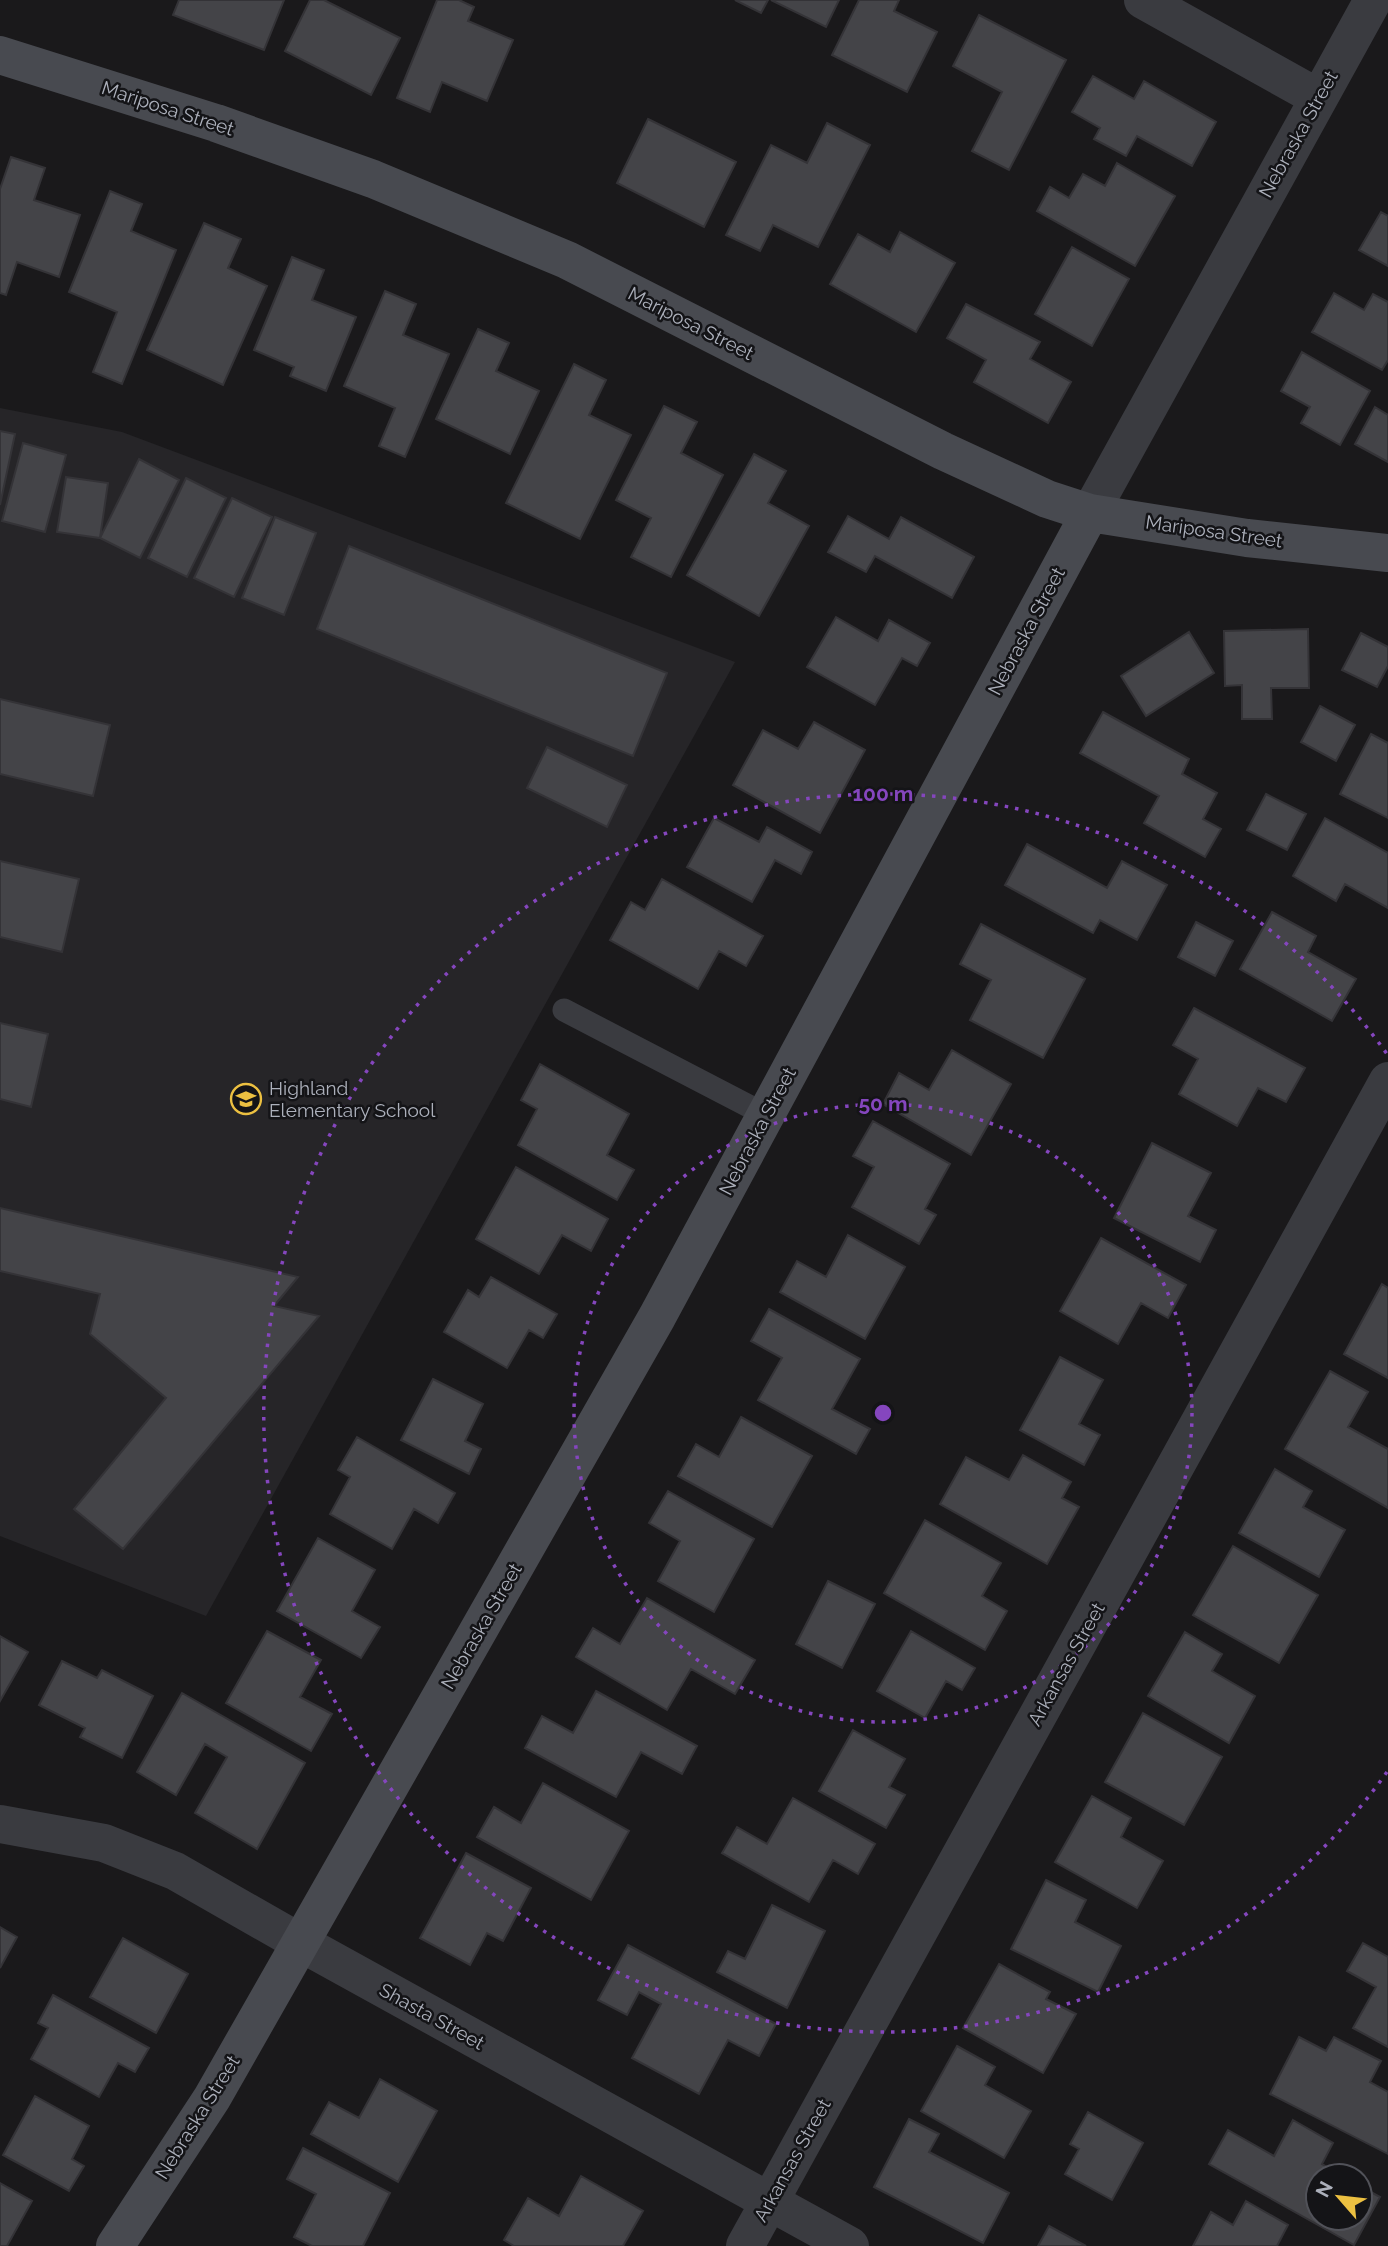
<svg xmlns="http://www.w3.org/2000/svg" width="1388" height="2246" font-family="Raleway,sans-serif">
<rect width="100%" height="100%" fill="#1a191b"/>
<!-- built -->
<path fill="#262528" d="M0,408L122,432L735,662L206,1616L0,1536Z"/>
<!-- building -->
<path fill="#444448" stroke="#343337" stroke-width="2" d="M179,0H284L264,50L173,15Z
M310,0H324L400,38L371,95L285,51Z
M437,0H459L474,7L468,21L513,40L487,101L442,82L430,112L397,98Z
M735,0H768L761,13Z
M771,0H839L826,27Z
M859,0H899L894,11L937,32L907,92L832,55Z
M979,15L1066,60L1009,170L972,151L1002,92L953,66Z
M1093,76L1134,99L1144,81L1216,122L1192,166L1137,136L1126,156L1094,139L1100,128L1072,112Z
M648,119L736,162L704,227L617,183Z
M827,123L870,145L818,247L773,225L760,251L726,235L771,145L807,163Z
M11,157L45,168L34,200L80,215L59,277L17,262L6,295L0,293V189Z
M1117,163L1175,196L1135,266L1037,211L1050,187L1069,198L1083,174L1105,186Z
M110,191L142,204L131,231L176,250L122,384L93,372L117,312L69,292Z
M1381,212L1388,216V266L1359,250Z
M204,223L241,239L228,268L267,286L223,385L147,350Z
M900,232L955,263L916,332L830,284L858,234L890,252Z
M1072,247L1129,279L1092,346L1035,314Z
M292,257L324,270L312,300L356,317L326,391L290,376L294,367L254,350Z
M385,291L416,304L403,335L449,354L405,457L379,446L395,408L344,386Z
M1334,293L1364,310L1373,294L1388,302V360L1382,370L1312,332Z
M966,304L1040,342L1030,359L1071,382L1048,423L974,382L986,360L947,338Z
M478,329L509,343L496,371L539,391L510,454L436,419Z
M1302,352L1370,391L1340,445L1301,423L1310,407L1281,391Z
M574,364L606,380L589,415L631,435L580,539L506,503Z
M664,406L697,422L681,453L723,475L671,577L631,557L651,518L616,500Z
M1375,407L1388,415V462L1355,444Z
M0,431L15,434L0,505Z
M23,443L66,455L45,532L2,521Z
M754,454L786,471L768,503L809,526L759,616L687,575Z
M139,459L179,480L140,558L100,538Z
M66,477L108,483L100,538L57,532Z
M186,478L226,498L187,577L148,558Z
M232,498L272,517L234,597L194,578Z
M848,516L889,539L901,517L974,557L952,598L875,556L866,572L828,552Z
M275,517L316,533L284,615L242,598Z
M349,546L667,673L633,756L317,629Z
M836,617L878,641L889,620L930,643L917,666L902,658L875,705L807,667Z
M1308,629L1309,688H1271L1272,719H1242V685L1225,686L1224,631Z
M1189,632L1214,673L1146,716L1121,676Z
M1361,633L1388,647V666L1377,687L1342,670Z
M0,699L110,725L93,796L0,774Z
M1320,706L1355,725L1336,761L1301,742Z
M1103,712L1189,759L1182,774L1217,793L1203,819L1221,829L1205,857L1144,823L1159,796L1080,753Z
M814,722L865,750L820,833L733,785L763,730L798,749Z
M1371,734L1388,743V818L1340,794Z
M547,747L627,785L607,827L527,788Z
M1266,794L1306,814L1287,850L1247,830Z
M714,818L759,842L767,827L812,852L801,874L775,860L752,902L687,867Z
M1325,818L1388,853V908L1345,884L1336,901L1293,876Z
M1027,844L1107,888L1122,861L1167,885L1137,940L1100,920L1093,933L1005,885Z
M0,861L79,879L62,952L0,937Z
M662,879L763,936L746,966L719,951L698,989L610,940L631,902L645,910Z
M1272,912L1316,936L1308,952L1356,979L1332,1021L1240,969Z
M1196,922L1233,941L1215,976L1178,957Z
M981,924L1085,979L1043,1058L970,1020L991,980L960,964Z
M1194,1008L1305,1068L1286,1102L1258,1088L1237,1126L1179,1094L1198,1059L1173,1045Z
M0,1023L48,1034L31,1107L0,1099Z
M952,1050L1011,1084L971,1155L883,1104L899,1073L929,1090Z
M540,1064L629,1114L607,1155L634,1170L617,1200L518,1145L537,1109L521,1100Z
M873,1121L950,1164L925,1209L936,1215L919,1244L852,1207L874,1167L853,1156Z
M1152,1143L1211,1173L1188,1216L1216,1230L1200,1262L1114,1218Z
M516,1167L608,1219L591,1251L562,1235L539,1274L476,1239Z
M0,1208L298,1277L274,1306L319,1316L123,1549L74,1509L166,1398L90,1334L100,1294L0,1271Z
M848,1235L905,1267L865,1339L780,1292L797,1261L826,1277Z
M1101,1238L1186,1285L1168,1318L1141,1303L1118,1344L1060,1311Z
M491,1277L557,1314L543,1338L529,1330L507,1368L444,1332L468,1290L479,1297Z
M1382,1284L1388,1288V1378L1344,1354Z
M769,1309L860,1359L832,1409L870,1429L856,1454L758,1400L782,1358L751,1341Z
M1060,1357L1103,1380L1079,1424L1100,1435L1084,1465L1020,1430Z
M1330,1371L1368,1392L1348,1427L1388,1449V1508L1285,1449Z
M433,1379L483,1404L465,1441L481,1449L469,1474L401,1440Z
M741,1417L812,1456L772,1527L678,1476L696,1444L719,1457Z
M357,1437L455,1493L438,1523L414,1509L392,1549L330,1514L350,1477L338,1470Z
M1023,1455L1071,1482L1062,1498L1079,1507L1047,1564L940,1504L966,1457L1009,1480Z
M1275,1469L1312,1491L1303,1507L1345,1530L1319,1577L1239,1533Z
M668,1491L754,1539L714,1612L658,1581L680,1541L649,1523Z
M925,1520L1001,1563L982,1596L1007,1611L985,1650L884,1593Z
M318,1538L375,1570L352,1611L380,1627L361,1658L277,1611Z
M1233,1546L1318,1595L1279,1663L1193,1615Z
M828,1581L875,1604L842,1668L796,1644Z
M647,1598L755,1660L735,1694L691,1669L667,1710L576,1657L593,1628L620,1644Z
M267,1631L321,1660L300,1697L332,1714L311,1751L226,1703Z
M911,1631L975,1668L962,1690L946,1681L925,1718L877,1691Z
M1185,1632L1222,1654L1212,1671L1255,1696L1229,1743L1148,1696Z
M0,1636L28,1652L0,1701Z
M62,1661L97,1678L102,1670L153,1696L122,1758L80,1737L85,1728L39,1705Z
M596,1691L697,1746L682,1774L641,1752L616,1797L525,1748L542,1716L573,1733Z
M182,1693L305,1763L257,1849L195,1813L227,1757L205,1744L176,1795L137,1772Z
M1143,1713L1222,1757L1184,1825L1105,1782Z
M853,1730L905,1759L889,1787L905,1795L886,1828L819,1791Z
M543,1783L629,1831L591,1900L477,1837L494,1807L521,1823Z
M1092,1796L1131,1818L1121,1837L1163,1861L1137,1908L1055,1862Z
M793,1798L875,1844L858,1874L833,1860L809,1902L722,1853L737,1827L767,1844Z
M466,1853L531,1888L503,1941L487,1933L470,1965L420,1938Z
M1046,1880L1086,1900L1075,1922L1121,1946L1098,1992L1011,1949Z
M772,1905L825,1931L787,2008L717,1972L728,1951L745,1959Z
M0,1927L17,1937L0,1968Z
M123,1938L188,1974L156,2033L90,1997Z
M1363,1943L1388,1957V2047L1353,2028L1376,1987L1347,1971Z
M628,1945L776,2024L759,2056L728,2040L699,2094L632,2058L661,2004L639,1992L627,2015L598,2000Z
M999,1964L1050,1992L1046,1999L1076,2014L1043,2073L963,2028Z
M53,1995L149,2048L135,2072L118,2063L99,2097L31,2059L48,2028L38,2023Z
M1299,2037L1326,2051L1334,2037L1381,2061L1370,2082L1388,2092V2154L1270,2094Z
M957,2046L995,2067L985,2085L1031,2111L1004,2158L921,2111Z
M380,2079L437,2111L398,2182L311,2134L329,2102L359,2118Z
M35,2096L89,2126L72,2159L84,2166L69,2191L3,2155Z
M1088,2112L1143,2143L1112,2200L1065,2174L1079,2149L1070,2144Z
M909,2119L939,2134L929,2152L1009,2193L983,2243L874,2187Z
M1293,2120L1333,2143L1322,2164L1343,2176H1318V2218H1360V2186L1380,2197L1354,2245L1209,2164L1228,2130L1274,2156Z
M303,2148L390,2193L363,2246H312L294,2237L316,2194L287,2179Z
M581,2176L643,2211L623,2246H514L504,2240L528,2198L559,2216Z
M0,2183L32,2201L7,2246H0Z
M1246,2201L1288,2225L1277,2246H1193L1211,2212L1233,2225Z
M1049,2226L1086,2246H1038Z"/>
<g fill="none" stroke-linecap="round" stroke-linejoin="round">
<!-- lane -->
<path stroke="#3a3b40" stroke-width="23" d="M564,1010L766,1115"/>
<!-- street -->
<path stroke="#3a3b40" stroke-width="38" d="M1143,0L1319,98
M1090,513L1373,0
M0,1824L104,1843L175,1871L301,1943L850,2246
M745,2246L1388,1081"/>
<!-- secondary -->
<path stroke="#484a50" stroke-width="38" d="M0,55L216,123L373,179L567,260L943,451L1047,499L1090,513L1247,538L1388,553
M115,2246L212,2098L657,1317L1090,513"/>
</g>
<!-- distance rings -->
<g fill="none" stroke="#8546be" stroke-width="3.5" stroke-dasharray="3.5 7">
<circle cx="883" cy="1413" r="309"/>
<path d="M1387 1772A619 619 0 1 1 1387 1054"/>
</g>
<!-- icons -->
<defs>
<g id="school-ring" transform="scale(1.575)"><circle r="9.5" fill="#141417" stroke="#ecc041" stroke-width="1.5"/><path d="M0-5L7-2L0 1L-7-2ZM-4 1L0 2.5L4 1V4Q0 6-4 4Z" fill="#ecc041"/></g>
</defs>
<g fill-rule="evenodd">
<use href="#school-ring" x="246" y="1099"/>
</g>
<g text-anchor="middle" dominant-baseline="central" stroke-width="5" stroke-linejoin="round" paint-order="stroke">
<!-- street labels -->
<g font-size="19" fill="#acb0bb" stroke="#141417">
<text transform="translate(168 108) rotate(18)">Mariposa Street</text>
<text transform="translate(1298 134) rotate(-61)">Nebraska Street</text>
<text transform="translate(691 323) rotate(27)">Mariposa Street</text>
<text transform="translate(1214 531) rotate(8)">Mariposa Street</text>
<text transform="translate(1026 631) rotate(-62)">Nebraska Street</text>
<text transform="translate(757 1131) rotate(-62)">Nebraska Street</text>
<text transform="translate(481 1626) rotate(-60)">Nebraska Street</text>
<text transform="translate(1066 1664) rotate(-61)">Arkansas Street</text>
<text transform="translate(432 2016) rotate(29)">Shasta Street</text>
<text transform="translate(197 2117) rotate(-58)">Nebraska Street</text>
<text transform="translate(792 2160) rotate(-61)">Arkansas Street</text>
</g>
<!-- poi labels -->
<g font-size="19" fill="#acb0bb" stroke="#141417" text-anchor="start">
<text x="269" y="1088">Highland<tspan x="269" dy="22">Elementary School</tspan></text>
</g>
</g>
<circle cx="883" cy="1413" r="10" fill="#8546be" stroke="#141417" stroke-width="3.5"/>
<g font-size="21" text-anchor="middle" font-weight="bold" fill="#8546be" stroke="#141417" stroke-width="5" stroke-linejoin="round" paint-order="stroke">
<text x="883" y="801">100 m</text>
<text x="883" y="1111">50 m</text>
</g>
<!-- north arrow -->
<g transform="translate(1339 2197) rotate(298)"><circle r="33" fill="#141417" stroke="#515259" stroke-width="2"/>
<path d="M0-5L12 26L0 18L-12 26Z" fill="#ecc041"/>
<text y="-10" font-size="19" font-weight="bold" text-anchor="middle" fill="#acb0bb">N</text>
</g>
</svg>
